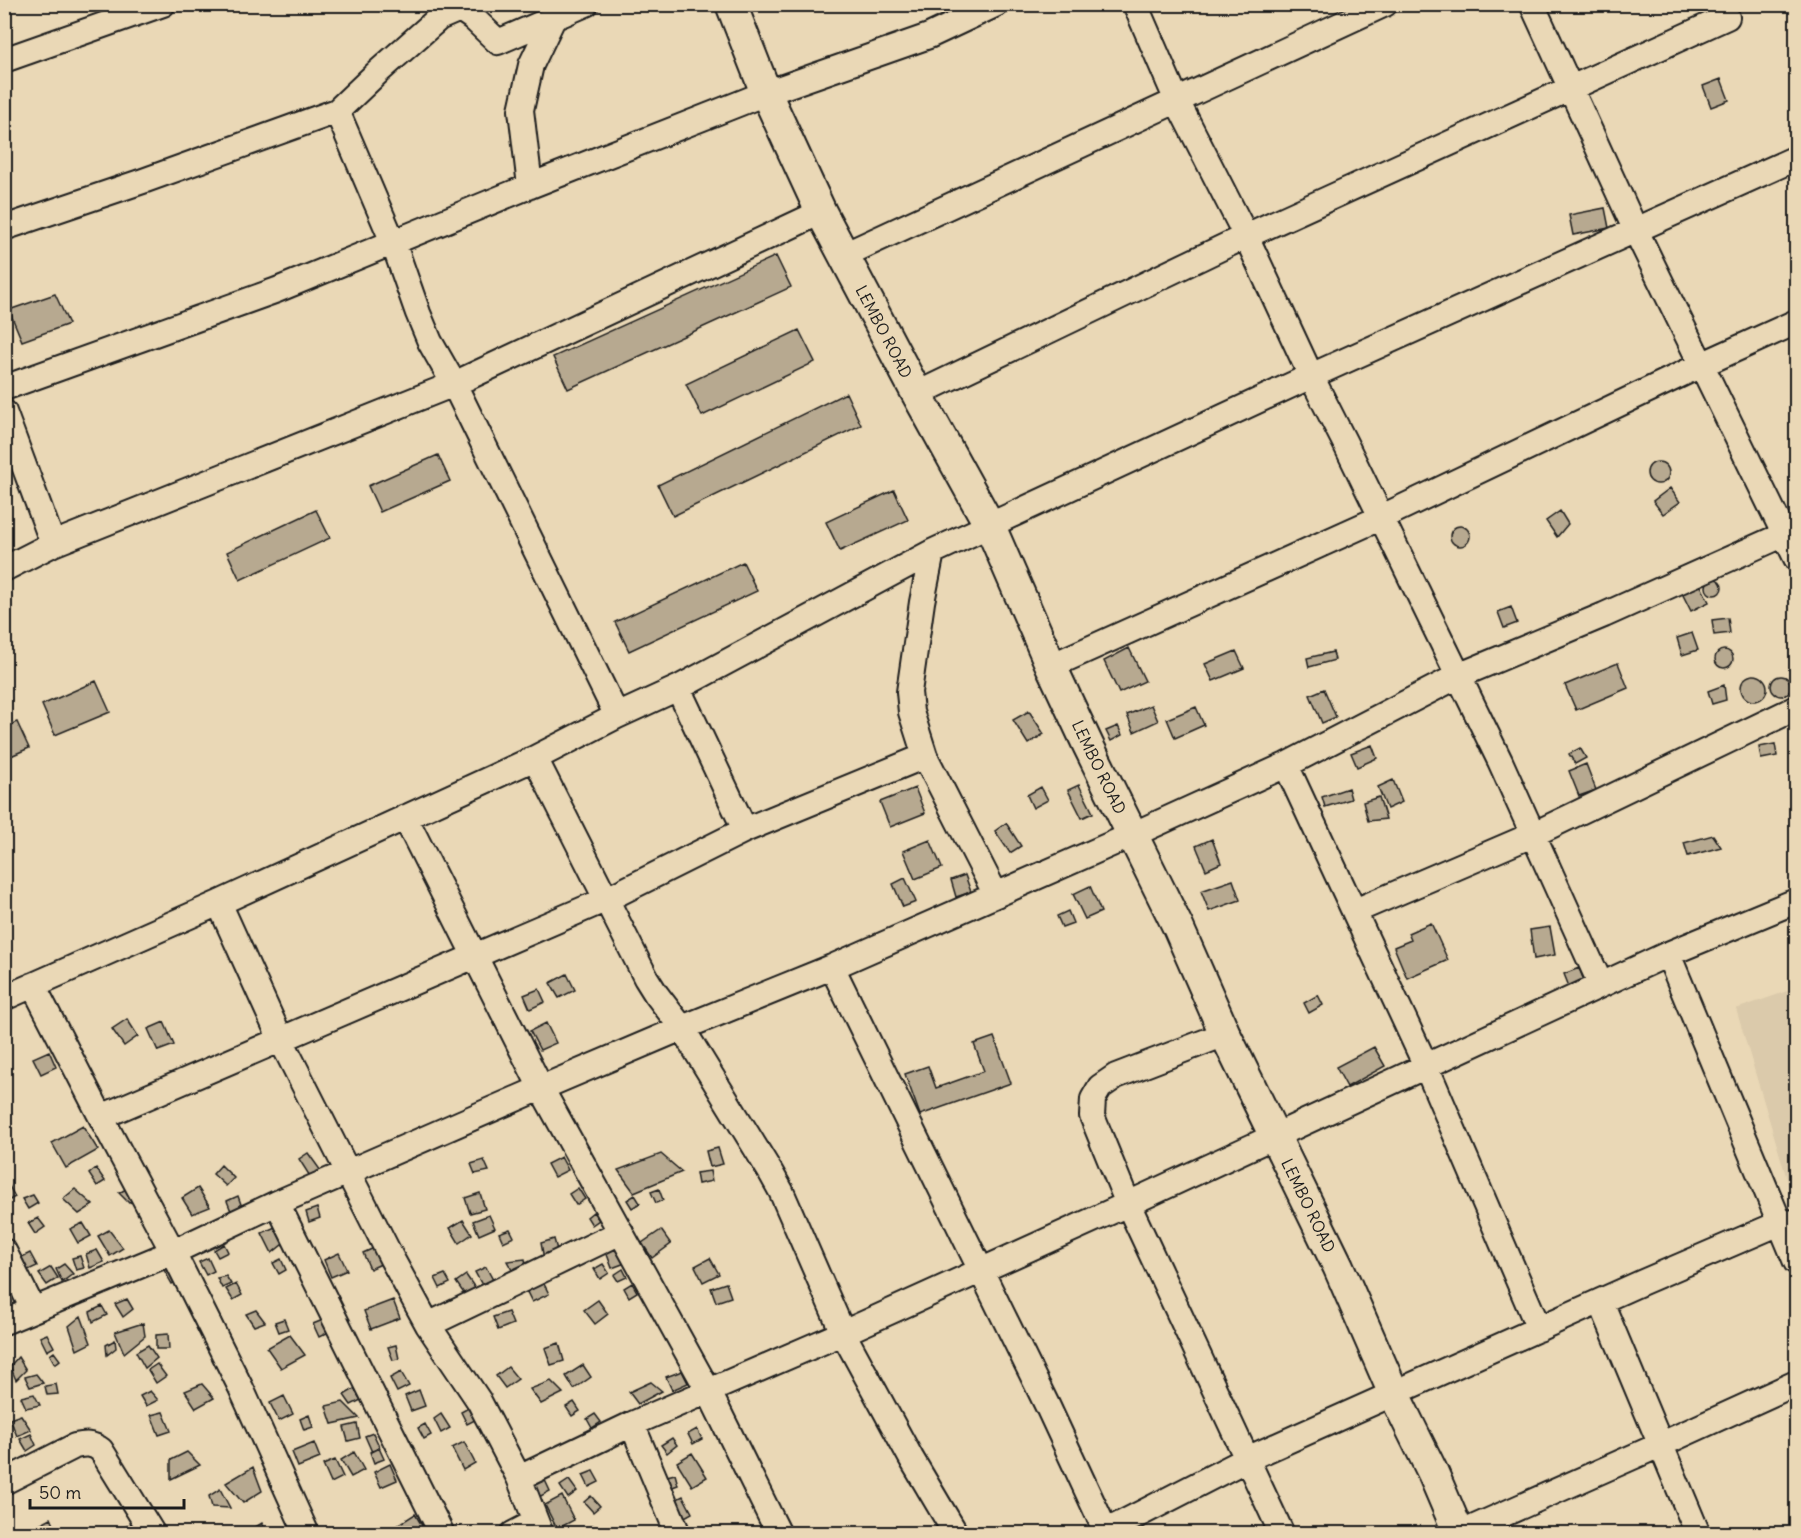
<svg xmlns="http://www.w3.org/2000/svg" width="1801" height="1538" font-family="Delius,sans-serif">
<rect width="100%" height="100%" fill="#ead8b6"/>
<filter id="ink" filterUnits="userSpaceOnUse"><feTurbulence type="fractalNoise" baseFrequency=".0167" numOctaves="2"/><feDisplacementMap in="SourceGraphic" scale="12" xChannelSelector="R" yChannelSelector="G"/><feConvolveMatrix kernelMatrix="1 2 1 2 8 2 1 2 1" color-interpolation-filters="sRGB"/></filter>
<g filter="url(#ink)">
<!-- built -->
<path fill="#dbcaab" d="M1796,988V1209L1736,1009Z"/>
<!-- building -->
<path fill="#b7a990" stroke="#1c1c1c" stroke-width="1.5" d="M1721,79L1729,100L1711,107L1703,86Z
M1605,208L1609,228L1573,235L1569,215Z
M776,256L791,287L568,389L553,357Z
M55,294L69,324L22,341L9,310Z
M799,330L815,362L702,416L686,384Z
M846,393L861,425L673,516L658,485Z
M438,455L450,481L380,512L368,486Z
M1647 473a11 11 0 1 1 22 0a11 11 0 1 1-22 0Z
M1670,488L1680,502L1663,514L1653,501Z
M894,490L908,520L840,551L826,522Z
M316,510L330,538L240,580L227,552Z
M1560,511L1568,524L1557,537L1546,521Z
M1450 536a10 10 0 1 1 20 0a10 10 0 1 1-20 0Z
M743,562L757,591L629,651L615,622Z
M1706 587a8 8 0 1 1 16 0a8 8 0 1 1-16 0Z
M1700,584L1709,602L1691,611L1682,593Z
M1511,607L1517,623L1504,628L1498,612Z
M1728,618L1730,633L1714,635L1712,620Z
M1692,633L1698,650L1682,655L1677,638Z
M1129,648L1145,681L1119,693L1104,661Z
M1715 659a9 9 0 1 1 18 0a9 9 0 1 1-18 0Z
M1236,651L1244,668L1213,681L1205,664Z
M1333,652L1335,660L1309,667L1307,658Z
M1618,663L1628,688L1576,710L1565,685Z
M1741 688a13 13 0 1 1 26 0a13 13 0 1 1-26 0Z
M1771 686a10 10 0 1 1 20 0a10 10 0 1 1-20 0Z
M96,681L110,712L55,735L42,705Z
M1724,685L1726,700L1712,704L1708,691Z
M1324,689L1336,717L1322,723L1310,695Z
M1151,705L1158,721L1134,732L1127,715Z
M1196,707L1204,725L1175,738L1167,719Z
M1029,711L1044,734L1028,744L1013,720Z
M17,722L29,748L4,759V727Z
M1118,726L1122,735L1111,741L1106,731Z
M1775,744L1777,756L1761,759L1759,747Z
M1372,745L1377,758L1357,767L1351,753Z
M1580,748L1586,758L1575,764L1569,754Z
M1586,764L1596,790L1579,796L1569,771Z
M1393,780L1402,802L1387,809L1378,787Z
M1079,785L1093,813L1082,818L1068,790Z
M1041,787L1048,800L1033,808L1027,795Z
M915,788L925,813L890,827L880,802Z
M1348,788L1351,799L1325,807L1322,797Z
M1379,797L1386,819L1368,821L1363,802Z
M1006,823L1021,846L1010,853L995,831Z
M1713,835L1721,847L1688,856L1684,843Z
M1212,839L1221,863L1206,870L1196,846Z
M930,840L942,868L915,879L903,851Z
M965,875L971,892L956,897L951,880Z
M905,878L916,902L903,907L893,884Z
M1233,880L1240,900L1209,911L1201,891Z
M1090,886L1101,912L1085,919L1073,894Z
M1068,911L1073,923L1062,927L1057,916Z
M1431,923L1448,960L1407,978L1394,947L1411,940L1408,933Z
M1550,927L1555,955L1534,959L1530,930Z
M1579,968L1585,983L1570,989L1564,974Z
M567,974L575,990L559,998L550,983Z
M539,989L545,1002L530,1009L524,995Z
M1318,995L1323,1005L1309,1013L1304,1003Z
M127,1019L138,1036L124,1046L112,1029Z
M164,1022L174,1045L158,1051L148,1029Z
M546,1023L556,1043L540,1050L530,1031Z
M994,1037L1011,1083L920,1115L905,1074L928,1066L936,1088L984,1071L974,1044Z
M1374,1047L1385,1066L1347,1087L1336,1067Z
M49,1051L56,1067L41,1074L33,1058Z
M83,1126L98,1150L66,1168L52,1143Z
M718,1148L723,1164L710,1167L706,1151Z
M308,1153L321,1171L311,1178L299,1159Z
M661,1154L682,1172L634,1192L618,1170Z
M561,1157L568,1170L554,1177L547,1164Z
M484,1160L489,1171L475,1174L471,1164Z
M221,1165L234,1178L226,1186L213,1174Z
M96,1168L105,1181L97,1186L89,1174Z
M710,1171L712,1181L698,1184L696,1173Z
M133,1185L140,1197L129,1203L119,1193Z
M9,1186L15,1197L8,1201L4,1194V1189Z
M198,1188L210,1207L192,1214L182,1198Z
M578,1188L585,1199L576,1205L569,1194Z
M75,1189L93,1205L79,1214L63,1199Z
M659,1189L663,1200L656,1203L651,1192Z
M480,1193L485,1209L470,1213L465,1198Z
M33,1195L38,1203L28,1209L22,1199Z
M635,1195L640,1203L632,1208L627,1200Z
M238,1196L242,1207L231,1211L227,1201Z
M317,1208L320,1218L309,1222L306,1212Z
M593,1212L599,1220L592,1225L587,1217Z
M489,1215L495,1228L479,1235L473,1221Z
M38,1218L45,1227L35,1234L28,1223Z
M463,1220L472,1234L459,1243L450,1228Z
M83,1223L91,1236L78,1243L70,1229Z
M275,1227L283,1244L272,1253L262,1233Z
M510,1229L514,1237L503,1242L499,1233Z
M109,1230L123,1248L110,1256L98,1236Z
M661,1230L671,1244L652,1258L642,1243Z
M554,1239L557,1250L544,1259L541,1243Z
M224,1244L228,1252L218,1257L214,1250Z
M621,1244L628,1262L612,1268L605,1249Z
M374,1248L381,1264L370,1269L363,1253Z
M97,1250L104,1262L90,1268L86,1254Z
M30,1253L37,1266L22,1273L16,1260Z
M339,1253L347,1270L331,1277L324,1260Z
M80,1256L84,1268L76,1270L72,1258Z
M208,1258L214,1271L206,1275L199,1262Z
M710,1258L719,1274L703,1282L695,1266Z
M281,1259L286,1270L279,1274L273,1263Z
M525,1259L528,1277L512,1270L507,1261Z
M64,1264L73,1274L62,1282L56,1269Z
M603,1264L609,1273L600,1279L594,1269Z
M51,1267L58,1278L47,1285L39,1274Z
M176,1267L182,1278L172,1284L164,1270Z
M486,1267L493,1280L482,1285L475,1272Z
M623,1269L627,1277L618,1281L614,1275Z
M445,1274L450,1283L440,1288L435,1278Z
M466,1275L475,1288L465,1295L456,1282Z
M226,1276L231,1284L222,1288L217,1278Z
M541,1278L549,1294L532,1302L524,1286Z
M632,1283L637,1292L629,1297L624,1288Z
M726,1283L731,1297L716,1302L711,1288Z
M236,1284L242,1295L233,1300L226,1289Z
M127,1299L133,1309L123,1317L115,1304Z
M393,1300L400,1318L371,1329L364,1311Z
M598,1300L608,1314L595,1324L584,1310Z
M102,1306L107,1315L93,1322L90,1312Z
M256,1310L265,1322L254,1326L246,1314Z
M508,1312L513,1324L498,1330L493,1317Z
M81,1316L91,1343L77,1350L69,1326Z
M328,1318L335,1329L319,1337L313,1324Z
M284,1319L288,1329L279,1332L275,1322Z
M143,1323L145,1336L124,1353L115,1332Z
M47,1334L54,1347L47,1351L40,1337Z
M168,1334L169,1349H156V1335Z
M290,1335L305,1355L281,1368L267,1348Z
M115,1340L116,1348L107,1355L106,1345Z
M559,1343L564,1361L551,1365L545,1348Z
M148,1345L157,1358L145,1368L136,1352Z
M396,1345L399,1359L393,1360L388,1347Z
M54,1352L60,1360L55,1364L50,1355Z
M18,1357L26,1370L16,1380L10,1366Z
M157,1364L166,1376L156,1383L148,1370Z
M583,1365L591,1377L574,1389L566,1376Z
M508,1367L518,1379L505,1388L496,1376Z
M682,1371L688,1383L672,1390L666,1377Z
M401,1372L409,1386L397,1392L390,1378Z
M36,1374L43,1383L30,1387L25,1377Z
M551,1381L563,1393L541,1404L530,1389Z
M651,1382L662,1391L638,1404L629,1392Z
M56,1384L58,1394L47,1395L45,1386Z
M202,1384L214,1398L196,1408L185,1391Z
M354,1389L361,1400L351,1405L344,1395Z
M419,1390L425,1406L411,1411L405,1396Z
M150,1391L158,1400L146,1406L140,1396Z
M34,1394L40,1405L26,1408L21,1397Z
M284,1396L293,1414L279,1421L270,1403Z
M343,1402L359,1418L332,1424L326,1406Z
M574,1402L580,1411L572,1416L566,1407Z
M472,1406L479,1418L467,1424L461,1412Z
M163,1412L171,1431L159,1435L151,1415Z
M441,1414L450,1428L441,1433L434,1419Z
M595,1414L601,1422L592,1428L587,1419Z
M21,1415L31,1430L17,1436L10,1419Z
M309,1415L313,1427L304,1430L300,1419Z
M357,1424L360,1438L348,1441L344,1427Z
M425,1424L431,1435L424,1439L418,1428Z
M697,1429L702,1439L693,1444L688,1434Z
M373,1433L380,1448L372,1452L365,1436Z
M31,1434L36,1445L27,1451L20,1439Z
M672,1438L677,1445L667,1453L661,1445Z
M464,1442L475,1463L463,1470L452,1448Z
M314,1443L320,1458L298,1467L292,1452Z
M379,1448L384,1459L374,1463L370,1452Z
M187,1452L200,1465L171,1479V1460Z
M354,1452L364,1470L351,1477L341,1460Z
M4,1453L10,1464L4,1471Z
M692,1453L707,1477L692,1486L677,1462Z
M335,1460L343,1477L331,1483L323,1465Z
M390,1464L397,1480L381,1487L374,1472Z
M253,1467L262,1491L243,1503L226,1483Z
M593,1471L599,1482L589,1487L583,1475Z
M675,1474L678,1485L667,1489L663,1477Z
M544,1478L550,1491L539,1497L532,1484Z
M569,1480L577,1491L568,1498L560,1486Z
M220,1489L230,1508L212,1507L209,1496Z
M562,1496L574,1520L557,1529L545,1505Z
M591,1496L600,1506L593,1512L584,1502Z
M683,1496L692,1513L683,1518L673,1501Z
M415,1514L427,1534H384Z
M51,1518L58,1534H36L34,1527Z
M134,1523L139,1534H126L122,1528Z
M262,1523L268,1534H251L249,1531Z
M593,1525L597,1534H585L583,1530Z"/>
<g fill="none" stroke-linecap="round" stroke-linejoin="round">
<!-- minor casing -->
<g stroke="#1c1c1c" stroke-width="28">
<path id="minor" d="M586,4L498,42L473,18L460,9L439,18L378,72L337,111L393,242L418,313L430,342L454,384L617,716
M1135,4L1177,101L1246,236L1311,376L1345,443L1500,761L1601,985
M1532,4L1636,231L1796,558
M4,60L163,4
M530,186L521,110L531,65L553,19
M4,228L143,181L337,111
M844,255L1385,4
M4,388L277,290L530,186L766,93L929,36L997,4
M917,394L1246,236L1727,17
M4,412L53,544
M932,552L922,602L909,692L911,712L925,756L996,895
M4,569L53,544L454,384L821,212
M1051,666L1382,517L1701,365L1796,322
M678,688L745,830
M535,758L646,978L656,994L682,1028L771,1173L781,1191L843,1333L911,1458L956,1534
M1286,765L1426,1066L1539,1329
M405,817L541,1088L709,1392L779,1534
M219,903L281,1040L392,1259L428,1325L479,1401L519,1478
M1355,911L1532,835L1796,708
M1668,954L1796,1262
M832,967L1048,1407L1107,1534
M33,985L101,1117L173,1252L241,1388L307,1534
M4,998L219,903L535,758L617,716L678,688L932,552L1311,376L1796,158
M1225,1034L1116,1076L1100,1087L1093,1099L1092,1116L1128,1204L1282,1534
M101,1117L607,899L745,830L925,756
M277,1203L442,1534
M4,1251L33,1309
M1601,1302L1698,1534
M4,1322L173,1252L277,1203L541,1088L682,1028L832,967L1132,835L1286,765L1458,676L1604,615L1796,529
M428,1325L621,1232
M632,1424L678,1534
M4,1482L75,1446C85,1444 92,1443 101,1450L153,1534
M513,1534L536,1522
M541,1534L519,1478L632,1424L843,1333L1128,1204L1668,954L1796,901
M1101,1534L1247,1459L1643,1282L1780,1223L1796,1222
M1459,1534L1662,1444L1796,1383"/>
</g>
<!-- tertiary casing -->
<g stroke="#1c1c1c" stroke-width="34">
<g id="tertiary">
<path id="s1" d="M731,4L766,93L821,212L917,394L990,526L1051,666L1088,745L1178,927L1225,1034L1338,1266L1394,1394L1433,1473L1459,1534"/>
</g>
</g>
<!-- minor -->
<use href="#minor" stroke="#ead8b6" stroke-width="24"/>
<!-- tertiary -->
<use href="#tertiary" stroke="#ead8b6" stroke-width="30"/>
</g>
</g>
<g text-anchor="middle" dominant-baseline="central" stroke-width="4.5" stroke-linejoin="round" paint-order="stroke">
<!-- street labels -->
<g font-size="16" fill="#1c1c1c" stroke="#ead8b6">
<text stroke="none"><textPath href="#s1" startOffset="362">LEMBO ROAD</textPath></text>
<text stroke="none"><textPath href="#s1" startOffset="848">LEMBO ROAD</textPath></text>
<text stroke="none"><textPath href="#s1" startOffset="1334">LEMBO ROAD</textPath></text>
</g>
</g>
<!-- margin -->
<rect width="1801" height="1538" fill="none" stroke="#ead8b6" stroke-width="24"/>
<rect x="12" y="12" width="1777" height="1514" fill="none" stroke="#1c1c1c" stroke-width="2" filter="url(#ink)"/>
<!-- scale -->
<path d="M30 1499v9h154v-9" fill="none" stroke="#1c1c1c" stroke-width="3"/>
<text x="39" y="1499" font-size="18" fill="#1c1c1c" stroke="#ead8b6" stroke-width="4.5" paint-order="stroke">50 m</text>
</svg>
